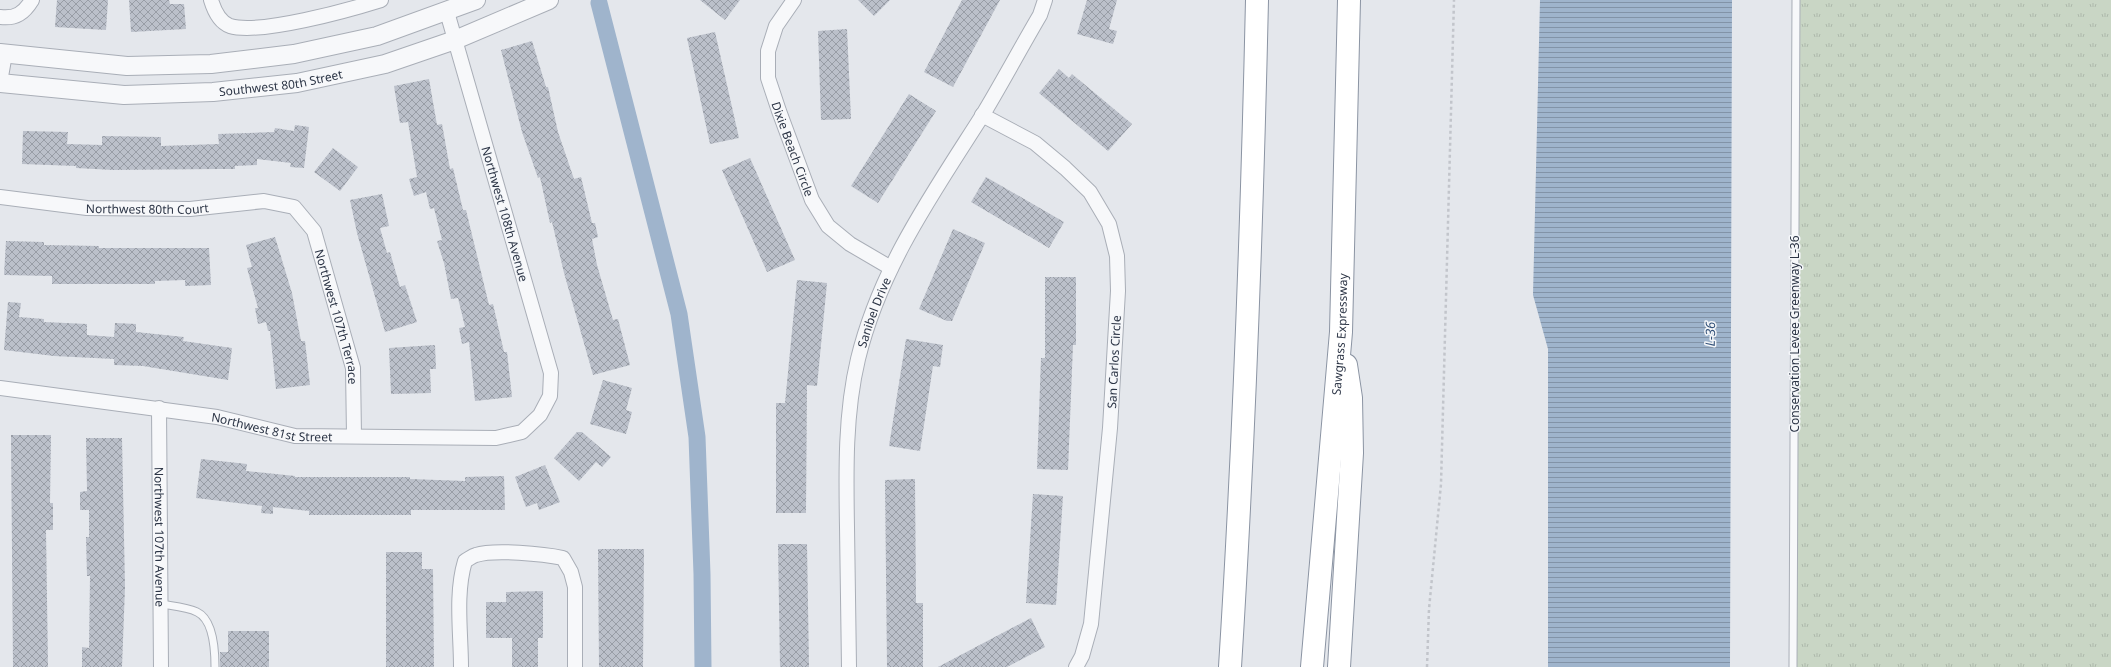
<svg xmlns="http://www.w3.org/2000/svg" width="2111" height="667" font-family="'Noto Sans',sans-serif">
<defs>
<pattern id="park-tufts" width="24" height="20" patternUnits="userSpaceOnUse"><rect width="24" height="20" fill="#c9d6c5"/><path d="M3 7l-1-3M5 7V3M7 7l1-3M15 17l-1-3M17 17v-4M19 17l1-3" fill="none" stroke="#adb8ab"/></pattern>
<pattern id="water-rules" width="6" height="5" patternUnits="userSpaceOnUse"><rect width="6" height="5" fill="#9fb4cc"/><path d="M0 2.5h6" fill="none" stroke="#8293a7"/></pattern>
<pattern id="building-cross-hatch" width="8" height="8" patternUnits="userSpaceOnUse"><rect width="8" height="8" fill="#bbc0ca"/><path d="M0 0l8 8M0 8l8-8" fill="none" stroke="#989da6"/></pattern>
</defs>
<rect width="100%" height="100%" fill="#e4e7ec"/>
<!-- park -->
<path fill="url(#park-tufts)" d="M1796,0H2111V667H1793Z"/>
<!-- water -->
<path fill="url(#water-rules)" d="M1540,0H1732L1730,667H1548V349L1533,295Z"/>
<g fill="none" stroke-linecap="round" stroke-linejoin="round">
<!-- canal -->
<path stroke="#9fb4cc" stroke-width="17" d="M599,3L679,314L697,437L702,574L703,667"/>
</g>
<!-- building -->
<path fill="url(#building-cross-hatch)" d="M57,0H108L106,30L55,27Z
M129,0H169L170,4H184L186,29L131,32Z
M700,0H740L725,20Z
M858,0H890L874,16Z
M962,0H1000L953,87L924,72Z
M1087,0H1117L1109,29L1117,31L1113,44L1077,34Z
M847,29L851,119L821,120L818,31Z
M715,32L739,138L710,144L687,38Z
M532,41L546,87H548L558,132L574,179L581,177L592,223H595L598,237L592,239L597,265L613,320L618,319L630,365L593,375L564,273L552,222L550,223L540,177L538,178L522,132L501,50Z
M1059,69L1069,78L1072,74L1132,124L1108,151L1039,93Z
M429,79L437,125L442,124L450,169L453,168L463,210H466L489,305L493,304L504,352H507L512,397L475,401L469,342L462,344L459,328L465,327L458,298L451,299L444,263L437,241L442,240L434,208L430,209L426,192L414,196L409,179L417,177L408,122L400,123L394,86Z
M909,94L936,111L878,203L851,186Z
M295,125L309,127L304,168L290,167L291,163L257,159V165L235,166V169H220L113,170L76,168V166L22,164L23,131L68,132L67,144L102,145V136L161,137V146L219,144L218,134L274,132L275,128L294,131Z
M333,148L358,167L340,191L314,172Z
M750,158L795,260L767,272L722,170Z
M986,177L1064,222L1049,248L971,202Z
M382,194L389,226L380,228L387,253L390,252L400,287L405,285L417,322L385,332L357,233L350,200Z
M953,229L985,243L952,321H947L919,309Z
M275,237L292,293L301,341H305L310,385L276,389L270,331H268L266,322L258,324L255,308H258L247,268L252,267L246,245Z
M6,241L44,242V245L99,246V248H209L211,285L185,286V280L155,281V284H52V276L4,275Z
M1045,277H1076V345H1073L1068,470L1037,469L1041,358H1045Z
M797,280L827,283L817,386L807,385L806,513H776V403H785Z
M8,302L21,303L19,317L44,319V322L87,324V335L114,337L115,323L136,324V332L184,337L183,341L232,348L228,380L143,366L114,365V359L54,356L4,350Z
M906,339L943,345L940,367L933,366L920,451L889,446Z
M435,345L436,369H430L431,393L391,394L389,348Z
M603,380L632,388L626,410L632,412L626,434L590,424Z
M577,432H582L611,457L602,467L596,462L579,481L554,458Z
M11,435H51L50,503H53V530H46L48,667H13Z
M86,438H122L125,587L122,667H82V647L89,648L90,576H87L86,537H89V510H80V492L87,491Z
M201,459L247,464L246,471L295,476V477H410V479L465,481V477L504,476L505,510H411V515H309V511L273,507V514L261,513L262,506L196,498Z
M545,465L560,502L539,510L537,503L526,507L515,477Z
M915,479L916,603H923V667H887L885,480Z
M1033,494L1063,496L1056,605L1026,603Z
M778,544H807L809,667H780Z
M598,549H644L643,667H599Z
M386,552H422V569H433L434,667H386Z
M543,591V638H538V667H512V638H486V602H506V592Z
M1031,618L1045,647L1007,667H938Z
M228,631H269V667H220V652H228Z"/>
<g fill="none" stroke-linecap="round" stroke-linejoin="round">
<!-- service casing -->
<g stroke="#a9aeb7" stroke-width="9">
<path id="service" d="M161,604C172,606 187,607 197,612C214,620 215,652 215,667
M1793,667L1796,0"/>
</g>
<!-- minor casing -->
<g stroke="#a9aeb7" stroke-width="16">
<g id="minor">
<path d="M211,0C214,10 219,22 230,26C260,35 349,10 381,0"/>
<path id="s1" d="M794,0L776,26L768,51V78L779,111L812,200L828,226L850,244L891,268"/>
<path d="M0,17C16,19 24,13 32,0"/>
<path d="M0,82L5,54"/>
<path d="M982,115L1035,143L1065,168L1090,192L1109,224L1117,256L1118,291L1110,428L1091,624L1082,656L1076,667"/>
<path id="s2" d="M0,197L87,208L190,209L264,201L294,207L314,231L353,368L354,436"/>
<path id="s3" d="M0,388L217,417L295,436L496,438L522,432L540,415L550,396L551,373L447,12"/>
<path id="s4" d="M159,408L161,667"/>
<path d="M461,667C461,633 455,594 465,561C469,559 472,556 476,555C494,549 544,554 563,558L571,572L575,587V667"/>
<path id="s5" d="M849,667C848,620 848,573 847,527C846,471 845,413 858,359C880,268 933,193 982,116C1002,83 1020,49 1040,15L1045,0"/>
</g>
</g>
<!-- tertiary casing -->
<g stroke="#a9aeb7" stroke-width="20">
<g id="tertiary">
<path d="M0,53L127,66L211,64L294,54L377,36L476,0"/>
<path id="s6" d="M0,83L124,95L213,92L297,83L385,64L455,40L549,0"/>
</g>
</g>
<!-- motorway casing -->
<g stroke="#8b94a3" stroke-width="24">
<g id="motorway">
<path d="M1230,667C1244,445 1252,223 1257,0"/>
<path id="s7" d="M1312,667L1341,332L1349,0"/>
<path d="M1339,667L1352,453L1351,398L1346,365"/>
</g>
</g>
<!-- path -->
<path stroke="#c2c5cb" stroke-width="2.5" stroke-dasharray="3 3" stroke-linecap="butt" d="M1427,667L1429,609L1441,484L1454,0"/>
<!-- service -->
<use href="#service" stroke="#f7f8fa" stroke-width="7"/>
<!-- minor -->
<use href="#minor" stroke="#f7f8fa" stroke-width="14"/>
<!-- tertiary -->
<use href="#tertiary" stroke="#f7f8fa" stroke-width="18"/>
<!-- motorway -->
<use href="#motorway" stroke="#fff" stroke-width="22"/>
</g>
<g text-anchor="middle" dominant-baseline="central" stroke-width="3" stroke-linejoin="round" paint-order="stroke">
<!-- street labels -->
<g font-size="12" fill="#2b3445" stroke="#f4f6f9">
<text stroke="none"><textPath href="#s6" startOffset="282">Southwest 80th Street</textPath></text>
<text stroke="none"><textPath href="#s1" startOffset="160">Dixie Beach Circle</textPath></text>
<text stroke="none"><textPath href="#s2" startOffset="148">Northwest 80th Court</textPath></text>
<text transform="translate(505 214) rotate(74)">Northwest 108th Avenue</text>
<text stroke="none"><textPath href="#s5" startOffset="358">Sanibel Drive</textPath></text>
<text stroke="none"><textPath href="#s2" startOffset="416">Northwest 107th Terrace</textPath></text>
<text stroke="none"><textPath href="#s7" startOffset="334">Sawgrass Expressway</textPath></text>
<text transform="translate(1794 334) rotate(-90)">Conservation Levee Greenway L-36</text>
<text transform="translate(1114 362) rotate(-87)">San Carlos Circle</text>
<text stroke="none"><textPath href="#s3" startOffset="275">Northwest 81st Street</textPath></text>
<text stroke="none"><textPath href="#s4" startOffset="129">Northwest 107th Avenue</textPath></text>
</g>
<!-- water labels -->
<g font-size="13" font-style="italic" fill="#34527a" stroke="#f4f6f9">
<text transform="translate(1710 334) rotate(-89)">L-36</text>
</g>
</g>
</svg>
